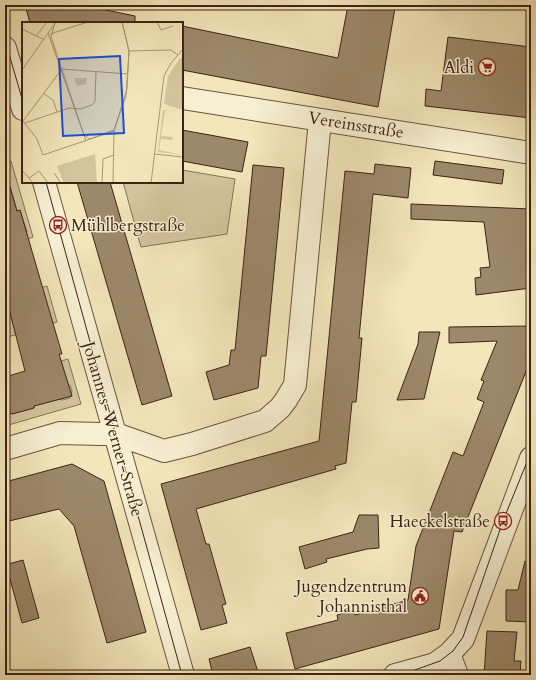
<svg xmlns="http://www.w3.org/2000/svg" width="536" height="680" font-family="Cardo,serif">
<rect width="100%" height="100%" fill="#f2e6ba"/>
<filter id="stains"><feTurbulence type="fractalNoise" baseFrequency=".005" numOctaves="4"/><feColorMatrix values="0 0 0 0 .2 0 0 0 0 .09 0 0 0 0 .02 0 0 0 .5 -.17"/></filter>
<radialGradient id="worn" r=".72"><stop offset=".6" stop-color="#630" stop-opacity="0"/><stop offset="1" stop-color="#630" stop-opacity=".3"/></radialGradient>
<!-- green -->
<path fill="#d3c59e" stroke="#887458" d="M11,161L33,237L26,240L24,233L27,232L20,210L17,211L5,168V163Z
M182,170L235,179L227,234L141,247L123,182H182Z
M47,286L57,322L50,324L40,288Z
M5,298H6L16,335L5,337Z
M68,359L81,404L5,426V415L12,413V414L34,408V406L60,399L62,400L70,398L72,391L70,385H68L61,361Z"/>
<!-- building -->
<path fill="#9c886a" stroke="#3e2313" d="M25,5H82L135,16V23H30Z
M348,5H378L395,8L378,107L182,70V26L338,58Z
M448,37L531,47V118L425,106L426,89L441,91Z
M182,130L248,142L242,172L182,161Z
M435,161L504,170L502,184L433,175Z
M375,164L411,168L408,198L373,194L359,338H362L356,402H352L346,463L335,466L336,469L196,509L206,544H209L226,604L222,605L227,623L201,630L161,484L319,441L345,171L374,174Z
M253,165L284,168L266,356H261L258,388L214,400L206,372L229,365L231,350H235Z
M77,182H110L172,396L142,405Z
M5,184H9L17,211L20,210L62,354H59L72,396L34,406V408L12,414V413L5,415V377L25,371L5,293Z
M411,204L531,209V288L476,295L475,278L481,277L480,268L490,267L484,222L411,219Z
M531,326V359L462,532L454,531L439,629L295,669L286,633L338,620L337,615L353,610L355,615L408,600L416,546L453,452L463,456L484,402L477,399L484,381L481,380L497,341L449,343V327Z
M419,332H440L424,399L397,400L418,344Z
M72,464L104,481L146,632L107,643L74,526L59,509L5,522V482Z
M359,515H378L379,548L367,549L326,559L327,562L305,569L299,547L353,532Z
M23,560L39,618L22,623L10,579L5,580V565Z
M525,561L531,562V622L506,621V590H518Z
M487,631L517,632L514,661H521L520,675H484Z
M250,647L259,675H213L209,659Z"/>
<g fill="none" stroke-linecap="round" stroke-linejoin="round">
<!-- minor casing -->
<g stroke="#6b543d" stroke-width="24">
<path id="minor" d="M5,48L23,109
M182,98L531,153
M44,182L183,675
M5,449L60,433L101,434H116L164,451L192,444L265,421L280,408L286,400L295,385L320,120
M449,654L457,675
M395,675L435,664L449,654L463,639L531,458"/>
</g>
<!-- minor -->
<use href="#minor" stroke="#f7efd2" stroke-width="22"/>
<!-- tram -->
<path stroke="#3e2313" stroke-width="1" d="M5,40L23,102
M46,182L182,675
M401,675L440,661L453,651L463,637L503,521L531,452"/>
</g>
<!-- icons -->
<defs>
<g id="supermarket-ring" transform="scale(0.9)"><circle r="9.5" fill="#f7efd2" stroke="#8f2418" stroke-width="1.5"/><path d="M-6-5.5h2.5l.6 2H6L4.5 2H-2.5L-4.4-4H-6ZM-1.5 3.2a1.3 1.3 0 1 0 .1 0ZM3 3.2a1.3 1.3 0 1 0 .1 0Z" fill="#8f2418"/></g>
<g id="bus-ring" transform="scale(0.9)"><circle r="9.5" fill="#f7efd2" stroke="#8f2418" stroke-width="1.5"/><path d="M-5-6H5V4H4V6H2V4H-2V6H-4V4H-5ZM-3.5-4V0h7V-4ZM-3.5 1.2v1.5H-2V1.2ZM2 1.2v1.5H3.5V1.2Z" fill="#8f2418"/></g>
<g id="civic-ring" transform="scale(0.9)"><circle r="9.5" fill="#f7efd2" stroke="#8f2418" stroke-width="1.5"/><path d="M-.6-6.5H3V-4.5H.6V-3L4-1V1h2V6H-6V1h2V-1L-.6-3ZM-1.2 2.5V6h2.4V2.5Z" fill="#8f2418"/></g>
</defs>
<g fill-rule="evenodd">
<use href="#supermarket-ring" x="487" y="67"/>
<use href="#bus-ring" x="58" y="225"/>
<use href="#bus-ring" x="503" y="521"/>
<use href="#civic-ring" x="420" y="596"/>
</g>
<g text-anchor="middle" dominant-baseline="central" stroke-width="3" stroke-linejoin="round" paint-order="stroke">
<!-- poi labels -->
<g font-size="17" fill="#3e2313" stroke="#f7efd2" text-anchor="end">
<text x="474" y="67">Aldi</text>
<text x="71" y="225" text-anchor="start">Mühlbergstraße</text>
<text x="490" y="521">Haeckelstraße</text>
<text x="407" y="586">Jugendzentrum<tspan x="407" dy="20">Johannisthal</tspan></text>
</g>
<!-- street labels -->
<g font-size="17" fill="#3e2313" stroke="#f7efd2">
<text transform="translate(356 125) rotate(9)">Vereinsstraße</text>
<text transform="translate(113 429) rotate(74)">Johannes-Werner-Straße</text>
</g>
</g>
<!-- overview -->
<g transform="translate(22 22)">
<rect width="161" height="161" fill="#f2e6ba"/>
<path d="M158,36L161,37V88L142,82L146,54ZM52,56H65L64,62L55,64ZM141,88L147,89H143L139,114L151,115L150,118L139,117L137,128L161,133L136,130ZM73,132L75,161H42L35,144Z" fill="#d3c59e"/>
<path fill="none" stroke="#aa9877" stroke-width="1" d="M33,0L29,15L62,113L68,117L92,108L104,74L107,29L100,0M135,0L139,8L151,4M0,7L21,17M26,11L64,119M28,12L66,0M15,13L25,0M107,29L149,28L156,33M0,48L34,0M21,71L31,78L35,90M0,98L15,117L21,133L92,109L105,67L107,29L100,0M1,99L40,47L106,52M3,101L47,86L58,87L70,83L73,79L74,49M132,132L161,135M0,148L11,161M32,151L39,161M7,156L17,149L26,161M80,161L81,137L92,133M91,161L92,109M129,161L142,54L149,41L161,27"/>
<path fill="#1d4ed8" fill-opacity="0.15" stroke="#1d4ed8" stroke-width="2" d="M98,34L102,111L41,114L37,37Z"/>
<rect width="161" height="161" fill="none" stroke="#3e2313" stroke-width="2"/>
</g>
<!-- margin -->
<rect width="536" height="680" fill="none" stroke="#f2e6ba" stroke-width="20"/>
<rect x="6" y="6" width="524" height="668" fill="none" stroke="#3e2313" stroke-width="2"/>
<rect x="10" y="10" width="516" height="660" fill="none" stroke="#3e2313"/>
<rect width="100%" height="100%" filter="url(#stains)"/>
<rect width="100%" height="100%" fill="url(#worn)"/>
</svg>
